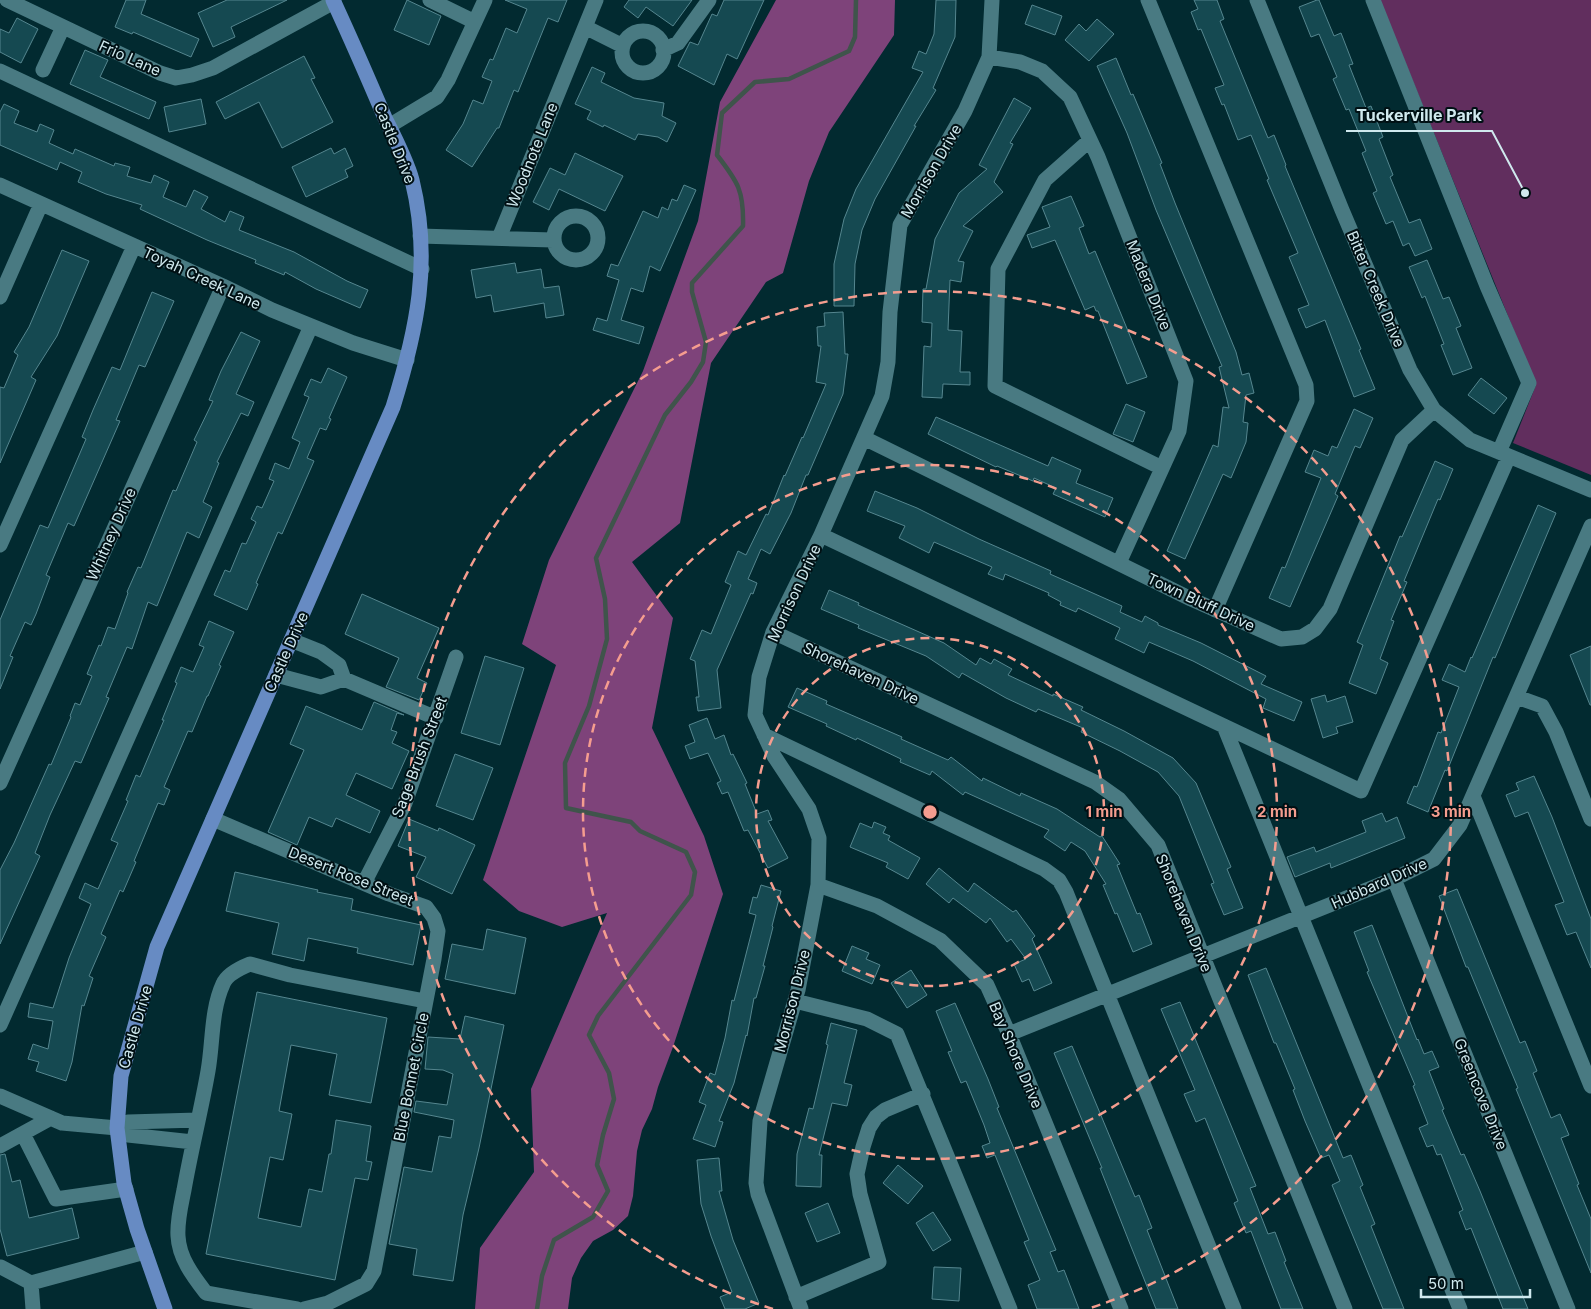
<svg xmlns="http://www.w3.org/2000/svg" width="1591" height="1309" font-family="Inter,sans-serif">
<rect width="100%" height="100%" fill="#022a30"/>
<!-- green -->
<path fill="#612e5e" d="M1380,0H1591V475L1513,443L1536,385Z"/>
<!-- forest -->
<path fill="#7e437a" d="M776,0H895L894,35L829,132L809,181L783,273L766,282L711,363L680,523L632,562L673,618L652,728L704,836L723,894L673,1047L658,1087L652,1109L642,1130L637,1151L633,1196L628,1216L613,1230L593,1241L581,1258L572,1278L568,1309H475L480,1248L534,1172L531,1089L607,913L562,927L519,911L483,880L556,665L522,644L549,560L643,371L698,221L720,102Z"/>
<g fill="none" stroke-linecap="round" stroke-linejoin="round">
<!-- stream -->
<path stroke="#3f544b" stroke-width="4.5" d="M537,1309L542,1276L554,1240L593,1217L608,1191L597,1165L603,1135L614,1099L609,1073L589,1035L598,1016L691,895L695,872L686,852L640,831L631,822L566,808L565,763L589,706L607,639L605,599L596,558L665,415L691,382L703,362L706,342L692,292V283L743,226C744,191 738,182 717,155L722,113L755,82L789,79L849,51L855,37L856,0"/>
</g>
<!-- building -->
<path fill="#154951" stroke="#55868f" d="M126,0H146L141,14L199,39L191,57L133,32L132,34L115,27Z
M227,0H287L231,27L235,37L213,47L198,13Z
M407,0L441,16L429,45L394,30Z
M505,0H567L558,22L548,18L518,92L514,90L499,128H497L472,167L446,150L463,124L473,100L483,104L492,81L482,77L490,59L493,60L506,28L517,33L527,9Z
M629,0H692L673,26L646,7L638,18L624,7Z
M724,0H764L737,59L727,54L714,85L678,66L690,42L698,45L712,14L717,16Z
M936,0H956L955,37L933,88L936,90L914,126H916L875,199L862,230L855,264L854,306H834V264L844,219L856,189L923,72L912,68L919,51L926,54L934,34Z
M1194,0H1217L1224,19L1220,21L1268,138L1274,135L1286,165L1285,166L1361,349L1359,350L1375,389L1354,397L1325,320L1306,328L1298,309L1309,305L1289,257L1298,253L1267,180L1269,179L1251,135L1238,140L1224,104L1222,105L1215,88L1224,85L1201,29L1198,30L1191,12L1198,9Z
M1317,0H1319L1334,36L1341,33L1353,64L1349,65L1366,108L1371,106L1383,137L1379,139L1393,175L1390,177L1409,223L1420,219L1432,249L1415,256L1409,243L1403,246L1393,221L1386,224L1373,193L1377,191L1362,153L1366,151L1349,109L1346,110L1333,79L1337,77L1319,34L1311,37L1299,7Z
M1032,5L1062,16L1055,35L1025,24Z
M17,18L38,29L21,63L0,52V29L9,33Z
M1097,19L1114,34L1089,61L1065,40L1079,24L1086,31Z
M85,50L108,60L100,77L156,102L149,119L70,84Z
M304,56L315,78L311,79L333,122L282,148L259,102L225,119L216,102Z
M1116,58L1131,95L1133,94L1162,163L1160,164L1175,203L1236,352L1242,375L1249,373L1254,393L1246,395L1243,422L1248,423L1246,442L1231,478L1223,474L1185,559L1167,551L1213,445L1218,447L1223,407L1229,408L1219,367L1222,366L1156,210L1127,133L1097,66Z
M592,67L605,73L601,82L634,98L664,103L662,116L676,123L667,142L658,137L638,134L635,140L604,125L603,127L587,119L591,111L575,104Z
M1014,98L1031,108L1010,143L1013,144L994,182L1003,192L963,226L973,231L958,261L964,262L961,282L950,280L948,330L962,331L960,372H970V385L943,384L942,398L922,397L924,346L931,347L932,323L922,322L923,289H926L935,239L959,193L987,169L979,165Z
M201,99L206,124L169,132L164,107Z
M4,104L19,111L14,123L37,132L40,124L54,130L49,143L73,154L75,149L114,166L115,163L130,167L127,176L151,183L154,175L169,182L163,197L186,207L194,190L208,197L201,209L225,222L230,211L244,217L239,230L294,252L347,281L368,290L360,308L316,289L285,272L284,275L255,263L256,260L207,240L140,209L142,205L106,194L78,182L82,172L60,162L57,170L0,145V112Z
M331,148L334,154L345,148L353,166L345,170L348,177L306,197L292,167Z
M575,153L623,176L605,211L559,189L549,210L533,202L550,168L565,175Z
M684,185L696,190L660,271L650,266L643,292L631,288L621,320L644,327L639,344L593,330L597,318L607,321L619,280L607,276L611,264L618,266L643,211L658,218L662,207L668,210L672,199L677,201Z
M1071,196L1084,226L1079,228L1089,254L1095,251L1147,377L1127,384L1098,311H1096L1094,306L1085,310L1055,240L1032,248L1027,235L1050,227L1042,207Z
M62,250L89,261L57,336L31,377L36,380L0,463V387L4,388L18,355L14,352L29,327Z
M1427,260L1443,299L1449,297L1461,326L1456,328L1472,368L1453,375L1441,345L1444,344L1425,296L1422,298L1409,267Z
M515,263L517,273L541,269L544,288L559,286L564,315L546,318L544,303L494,312L491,295L476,298L471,270Z
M152,292L174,301L145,367L139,365L116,420L120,421L74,526L68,523L46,575L50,577L36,614L31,625L25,622L10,656L13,657L0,689V620L40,525L48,528L86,439L82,437L93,410L112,367L120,370Z
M843,312L845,354H848L843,394L808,475H806L791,513L770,554L761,549L748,579L757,583L753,594L751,593L717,670L721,708L698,711L696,697H699L695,661L690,659L702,630L711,634L731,585L725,582L738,551L746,555L766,514L768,515L784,475L785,476L802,437L803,438L826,384L816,382L821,346H818L817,327L825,326L824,313Z
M241,332L260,341L236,394L254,402L248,416L241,413L217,462L219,463L203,502L212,507L199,538L187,532L157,606L148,602L132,649L127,647L106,697L109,698L81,763L75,761L50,815L35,853L40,856L0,944V870L14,843L49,764L51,765L71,717L70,716L75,703L80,705L92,676L87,674L99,645L101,646L108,627L115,629L128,593L127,592L138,567L141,568L173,490L176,491L197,442L194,440L213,401L209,400L221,371Z
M328,368L347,377L329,418L331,419L326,430L320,428L307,458L314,461L282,534L278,532L256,583L258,584L247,610L214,595L225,570L230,572L242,543L246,544L256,522L251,519L257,506L262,508L274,481L269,479L275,463L289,469L300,442L292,438L309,397L304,395L311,379L321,383Z
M1481,378L1507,398L1494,414L1468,395Z
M1126,404L1145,412L1133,442L1113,434Z
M1354,409L1373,418L1360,448L1355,446L1335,494L1338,496L1290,607L1269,598L1282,567L1285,568L1321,478L1305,472L1314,450L1328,456L1332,446L1337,448Z
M936,417L1048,466L1052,457L1081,470L1076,483L1113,498L1105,517L1053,494L1056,488L1034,478L1033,481L997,466L996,467L928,434Z
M1435,461L1453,469L1440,500L1438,499L1404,581L1407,582L1391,620L1394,621L1380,659L1388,663L1376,694L1349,683L1363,645L1357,642L1400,536L1402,537Z
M875,491L917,508L979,539L1051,571L1050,574L1122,606L1120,612L1142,622L1145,616L1158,623V625L1201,643L1266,676L1261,684L1302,702L1294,721L1263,708L1266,699L1193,661L1149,642L1144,653L1115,639L1120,628L1078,608L1076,612L1060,605L1061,602L1048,595L1049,593L1005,574L1003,580L988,574L992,567L934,542L929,553L899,538L905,526L867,511Z
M1538,505L1556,513L1495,658L1493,657L1447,771L1445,770L1428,812L1407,803L1414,786L1417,787L1438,732L1441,733L1459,687L1442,680L1449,664L1465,672L1471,657L1472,658Z
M829,590L859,603L858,605L944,643L976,665L980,658L991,664L994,659L1012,669L1008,675L1053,696V694L1083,707L1081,710L1124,731L1173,758L1196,783L1231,867L1227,869L1243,908L1224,915L1211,884L1214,883L1179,796L1158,772L1120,751L1081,732L1083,728L1038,709L1036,712L1006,698L962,673L959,678L926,656L858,628L859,625L821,609Z
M362,594L439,628L417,678L427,683L419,700L386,687L399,658L345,634Z
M209,621L234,632L219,665L221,666L208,696H207L192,732L188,731L164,787L170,790L164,805L158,803L134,861L136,862L123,892L120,890L101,934L106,937L89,976L93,978L84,1006L82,1005L72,1062L66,1081L36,1071L39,1062L28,1059L33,1044L48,1049L53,1021L28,1017L30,1003L53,1008L69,958L91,904L79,898L85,883L98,889L118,843L111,840L128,801L126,800L136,775L140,777L164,720H162L177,683L175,682L181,667L193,672L204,647L199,645Z
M1591,646V705H1590L1570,655Z
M485,656L524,668L500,745L461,733Z
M797,688L827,701L826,704L902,737L901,739L948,760L951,757L982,781L983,778L1020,796L1021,793L1057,809L1100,837L1102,836L1120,864L1117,865L1137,914L1140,913L1152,944L1133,952L1117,913L1115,914L1103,885L1106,884L1085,851L1071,842L1065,851L1044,837L1049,830L965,792L963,795L932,771L930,775L900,762L901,759L857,738L856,740L826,726L827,724L788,707Z
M1325,695L1327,702L1345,696L1353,722L1336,727L1338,733L1323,738L1311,699Z
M374,702L404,715L397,713L391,730L397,732L392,743L409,751L392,789L356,773L346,795L380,811L370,833L336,818L332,827L309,817L297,845L268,832L304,750L290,744L306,706L362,730Z
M707,718L715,739L724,735L731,755L733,754L747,783L745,784L757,814L768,810L772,820L768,821L788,858L768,868L748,830L744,831L728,792L722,794L717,783L721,781L708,753L690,759L685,746L695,742L689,725Z
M455,754L493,768L473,820L436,806Z
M1534,776L1552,817L1591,919V968L1576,932L1567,935L1555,905L1564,902L1528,812L1515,817L1506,795L1519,790L1516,783Z
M1382,813L1386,822L1397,817L1405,838L1331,868L1330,863L1295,877L1287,857L1314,847L1316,852L1366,832L1362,821Z
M409,819L438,831L439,828L475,845L452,894L416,877L426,857L398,846Z
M874,822L886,827L883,833L890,836L888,840L920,858L908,879L886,867L888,863L850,847L860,823L872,828Z
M939,868L968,892L974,883L1013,912L1016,910L1035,936L1032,939L1052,983L1034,991L1029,979L1022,982L1014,964L1026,959L1011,939L1007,942L990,918L986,923L953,898L949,903L926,884Z
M235,872L318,890L317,892L353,899L351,910L421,925L413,965L357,953L358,948L308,938L304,961L272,954L279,923L226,911Z
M761,885L781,891L772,926L773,927L763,966H765L756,998H754L747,1036L746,1035L734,1083L719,1121L723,1122L715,1147L693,1139L706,1105L699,1102L710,1073L715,1075L725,1038L732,1000L734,1001L756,915L749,913L753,897L757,898Z
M1457,889L1520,1043L1525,1041L1537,1071L1533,1073L1551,1118L1560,1114L1569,1135L1561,1138L1579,1184L1577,1185L1591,1219V1273L1516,1089L1518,1088L1498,1040L1468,967H1466L1439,896Z
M1372,925L1417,1040L1418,1039L1424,1054L1432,1051L1439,1067L1429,1071L1444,1109L1442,1110L1461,1155L1464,1154L1480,1191L1528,1309H1503L1471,1228L1466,1230L1459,1212L1463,1210L1441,1154L1437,1155L1433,1145L1427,1147L1419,1128L1428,1124L1413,1086L1415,1085L1367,972L1369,971L1354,932Z
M487,929L526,938L515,994L445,979L452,944L483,950Z
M852,946L869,953L866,959L880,965L872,984L842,971Z
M1266,968L1343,1158L1351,1155L1363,1185L1360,1187L1375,1224L1371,1226L1404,1309H1383L1332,1185L1340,1181L1329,1155L1321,1158L1305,1121L1293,1090L1295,1089L1276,1043H1274L1248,975Z
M911,970L927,995L907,1008L891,983Z
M257,992L387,1018L371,1103L329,1095L337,1054L291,1045L279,1111L292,1114L283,1160L270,1157L258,1218L301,1227L309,1189L322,1192L329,1154H331L336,1120L371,1126L366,1161L372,1162L368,1180L355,1178L335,1280L206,1254Z
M1180,1002L1256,1186L1250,1188L1268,1234L1275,1232L1286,1261L1284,1262L1303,1309H1281L1251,1231L1246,1233L1234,1203L1238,1201L1205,1118L1196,1122L1184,1094L1195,1090L1161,1009Z
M955,1003L988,1079L999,1107L997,1108L1056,1250L1050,1252L1058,1272L1064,1270L1079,1309H1037L1028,1285L1040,1280L1024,1242L1029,1240L995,1155L987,1158L982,1146L990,1143L984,1125L966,1081L961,1083L948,1052L952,1051L936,1011Z
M465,1016L504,1025L479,1148L463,1215L453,1281L413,1275L417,1249L389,1244L404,1167L432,1172L439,1136L451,1138L454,1120L414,1112L416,1101L447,1105L453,1074L443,1070L425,1069L428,1037L460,1039Z
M831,1023L857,1030L844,1083L852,1085L847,1106L832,1103L819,1155H822L821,1187L796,1186L797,1154L809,1108L813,1109L828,1045L826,1044Z
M1072,1046L1135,1197L1139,1195L1152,1228L1147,1230L1178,1309H1156L1130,1244L1100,1168H1102L1054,1053Z
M5,1154L12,1182L20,1180L29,1218L72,1208L79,1238L7,1256L0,1229V1155Z
M719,1158L722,1191H719L733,1240L759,1303L745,1309H725L720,1297L732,1292L711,1236L701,1204L697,1160Z
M898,1165L923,1186L908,1204L883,1183Z
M828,1203L840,1233L817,1242L805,1213Z
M933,1212L951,1240L933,1251L916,1223Z
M934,1267L961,1268L959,1301L932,1299Z"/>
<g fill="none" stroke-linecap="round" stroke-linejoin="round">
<!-- minor -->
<path stroke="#497a82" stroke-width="15" d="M7,0L160,73L176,78L192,75L213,68L334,2
M430,0L475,22
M1148,0L1306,385L1307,401L1215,610
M1257,0L1342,210L1410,370L1434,410L1470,440L1591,490
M1373,0L1487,286L1529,383L1499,452
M585,27L623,46
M622 52a21 21 0 1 1 42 0a21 21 0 1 1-42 0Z
M663,50L678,43L709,0
M989,57L1020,62L1042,71L1070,97L1098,157L1186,381L1179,431L1119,563
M43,70L63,27
M0,71L422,269
M389,126L437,97L448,80L485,0
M1090,140L1045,180L998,269L995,386L1162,468
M0,185L223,286L272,310L353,343L407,360
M554 238a22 22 0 1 1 44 0a22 22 0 1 1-44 0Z
M420,236L553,240
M499,238L596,0
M0,297L41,204
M864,438L1191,599L1281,639L1302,637L1315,629L1330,609L1402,440L1434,410
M821,535L1361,791L1509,456
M0,545L134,246
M773,632L1095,782L1119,799L1158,845L1345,1309
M291,640L321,652L339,665L344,679
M276,675L321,687L344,679L436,718
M1517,697L1542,706L1556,732L1591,819
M1224,726L1460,1309
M764,735L1044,869L1059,880L1066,892L1234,1309
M0,783L223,286
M1473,796L1591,1086
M213,819L389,894L426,907L434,918L438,931L434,959L374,1271L366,1284L328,1303L304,1309
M1394,879L1568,1309
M364,883L405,803L456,657
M818,885L877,906L940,940L987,985L1009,1034L1121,1309
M795,1001L867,1019L897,1034L1010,1309
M0,1025L311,326
M1009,1034L1394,879L1434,859L1460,825L1591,526
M0,1096L62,1123L117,1128L128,1135L193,1142
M117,1128L128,1122L198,1120
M23,1134L56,1199L126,1189
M0,1146L51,1118
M1,1267L31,1283L145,1252
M31,1283L33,1309
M796,1297L879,1262L860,1194L857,1174L863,1147L869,1128L876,1117L885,1110L923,1094
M297,1309L206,1293C193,1276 179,1258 178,1236C177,1221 181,1205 184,1190C191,1150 201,1111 208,1071C213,1043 211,1010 223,984C227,974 240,968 250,964L290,975L425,1001
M801,1309L758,1194L756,1183L760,1121L798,990L818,885L819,838L809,809L774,756L755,715L759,677L773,632L821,535L882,396L888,362L890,312L900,225L965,111L989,57L992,0"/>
<!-- major -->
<path stroke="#678bc3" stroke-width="15" d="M165,1309L137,1229L124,1183L117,1128L121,1076L157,947L393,407C417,330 432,261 412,180C407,161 394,136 385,118C368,78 351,39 333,0"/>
</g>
<!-- distance rings -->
<g fill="none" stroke="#f59d8f" stroke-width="2.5" stroke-dasharray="9 6">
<circle cx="930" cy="812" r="174"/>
<circle cx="930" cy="812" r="347"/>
<path d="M773 1309A521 521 0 1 1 1087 1309"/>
</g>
<g text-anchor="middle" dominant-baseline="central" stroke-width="4" stroke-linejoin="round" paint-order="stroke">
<!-- street labels -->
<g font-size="15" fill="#d0e9ee" stroke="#001014">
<text transform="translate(130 58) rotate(24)">Frio Lane</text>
<text transform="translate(395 143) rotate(68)">Castle Drive</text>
<text transform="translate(532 155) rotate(-68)">Woodnote Lane</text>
<text transform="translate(931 171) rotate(-60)">Morrison Drive</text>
<text transform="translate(202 278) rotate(25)">Toyah Creek Lane</text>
<text transform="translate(1149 285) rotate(68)">Madera Drive</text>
<text transform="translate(1376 289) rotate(67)">Bitter Creek Drive</text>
<text transform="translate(111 534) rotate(-66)">Whitney Drive</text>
<text transform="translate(794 593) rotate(-65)">Morrison Drive</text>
<text transform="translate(1201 602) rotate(25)">Town Bluff Drive</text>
<text transform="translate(286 652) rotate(-66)">Castle Drive</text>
<text transform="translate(861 673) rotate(25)">Shorehaven Drive</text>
<text transform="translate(419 757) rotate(-69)">Sage Brush Street</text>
<text transform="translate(351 876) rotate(22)">Desert Rose Street</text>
<text transform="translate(1379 883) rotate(-24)">Hubbard Drive</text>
<text transform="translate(1184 913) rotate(68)">Shorehaven Drive</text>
<text transform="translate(792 1001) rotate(-76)">Morrison Drive</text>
<text transform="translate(135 1027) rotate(-74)">Castle Drive</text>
<text transform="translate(1016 1055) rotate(67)">Bay Shore Drive</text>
<text transform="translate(411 1077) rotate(-79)">Blue Bonnet Circle</text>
<text transform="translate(1481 1094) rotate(68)">Greencove Drive</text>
</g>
</g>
<circle cx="930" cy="812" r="8" fill="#f59d8f" stroke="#001014" stroke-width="2.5"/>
<g font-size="15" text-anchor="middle" font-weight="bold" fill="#f59d8f" stroke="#001014" stroke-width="4" stroke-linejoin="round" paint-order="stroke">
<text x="1104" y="817">1 min</text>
<text x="1277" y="817">2 min</text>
<text x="1451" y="817">3 min</text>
</g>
<!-- callouts -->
<path fill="none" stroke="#d0e9ee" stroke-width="2" d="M1525 193L1492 131H1346"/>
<circle fill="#d0e9ee" stroke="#001014" stroke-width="2" cx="1525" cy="193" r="5"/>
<g font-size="16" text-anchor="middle" font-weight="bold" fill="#d0e9ee" stroke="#001014" stroke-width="4" stroke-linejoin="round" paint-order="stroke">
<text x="1419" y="121">Tuckerville Park</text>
</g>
<!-- scale -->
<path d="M1421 1289v8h109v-8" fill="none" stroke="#d0e9ee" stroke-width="2.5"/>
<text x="1428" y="1289" font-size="15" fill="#d0e9ee" stroke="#001014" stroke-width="4" paint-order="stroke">50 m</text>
</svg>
